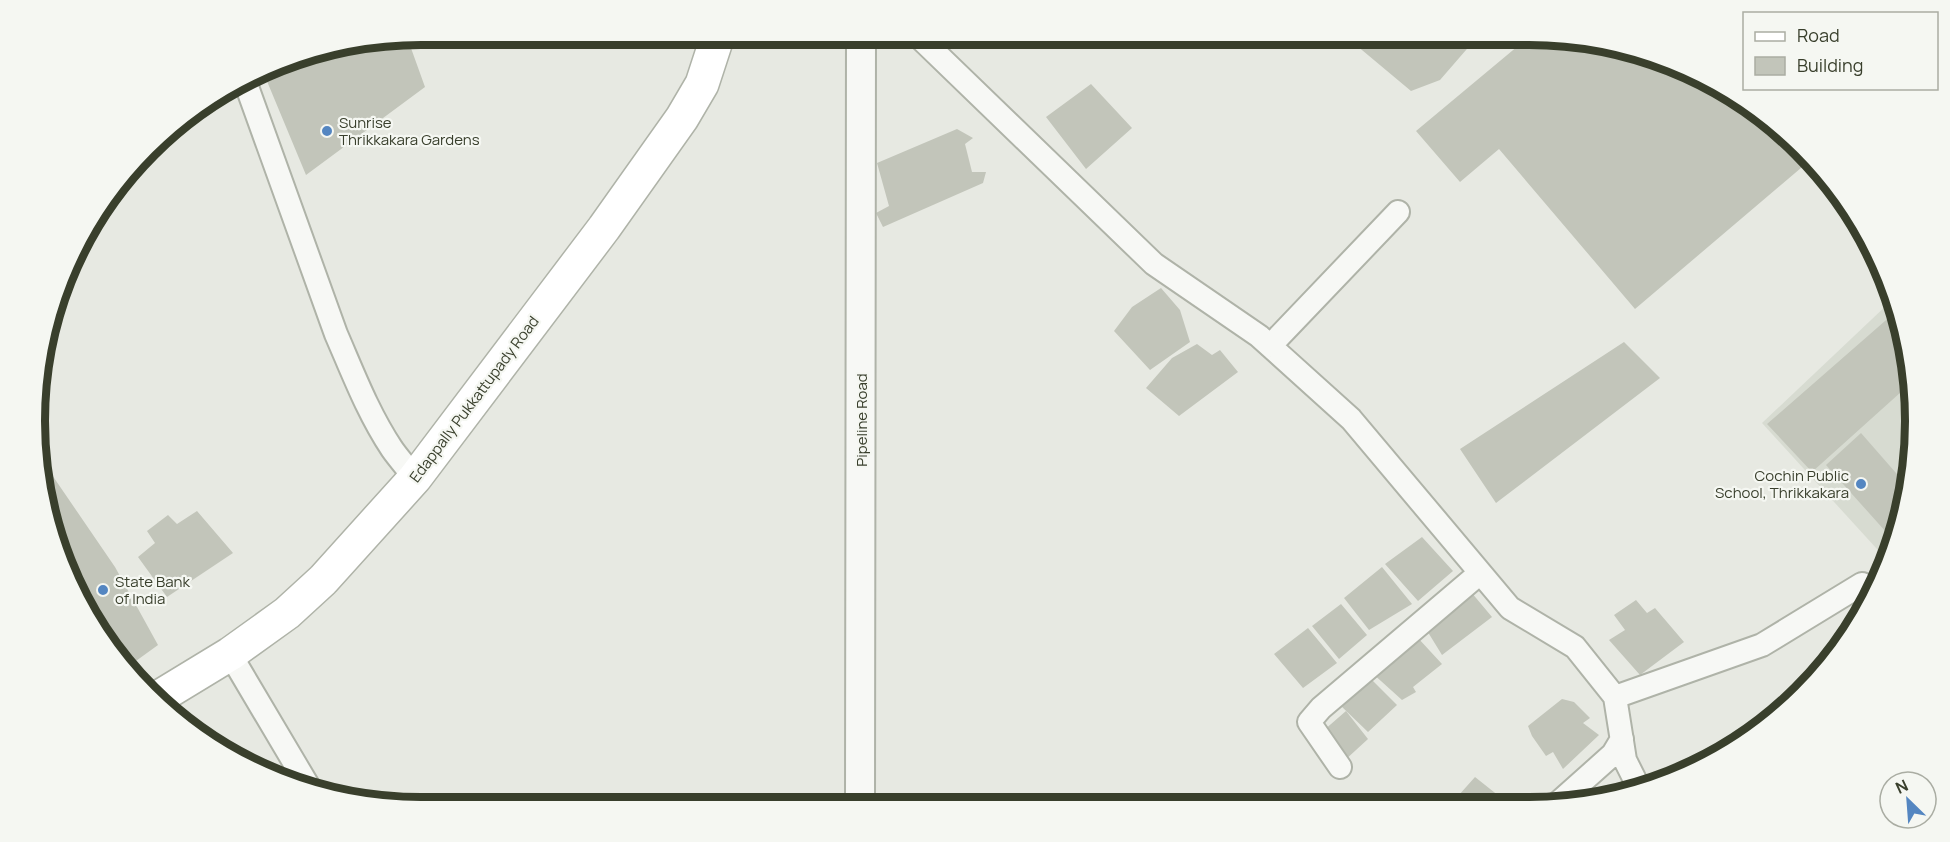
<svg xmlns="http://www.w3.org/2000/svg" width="1950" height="842" font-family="Manrope,sans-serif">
<rect width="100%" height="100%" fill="#e7e9e2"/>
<!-- built -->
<path fill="#d7dbd1" d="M1890,302L1915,396L1895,546L1887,560L1762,423Z"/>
<!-- building -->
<path fill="#c2c5ba" d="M1344,35H1479L1440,80L1411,91Z
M1481,35H1498L1492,43Z
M1531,35L1654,55L1784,131L1808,162L1635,309L1499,149L1460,182L1416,131Z
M407,37L425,87L306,175L264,74L296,55L387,40L390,43Z
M1091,84L1132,128L1086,169L1046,117Z
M957,129L973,138L965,144L972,172H986L983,183L883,227L876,213L889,206L877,163Z
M1161,288L1180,310L1190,342L1150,370L1114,331L1132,307Z
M1893,314L1911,383L1812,472L1767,424Z
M1624,342L1660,378L1496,503L1460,449Z
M1197,344L1212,355L1220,350L1238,372L1179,416L1146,388L1172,358Z
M1861,433L1903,481L1895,542L1826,465Z
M50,472L115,567L158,645L129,666L86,614L42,496V482Z
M197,511L233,553L167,597L138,557L155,543L147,531L168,515L177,524Z
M1422,537L1453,571L1418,601L1385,564Z
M1382,567L1412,604L1369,630L1344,598Z
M1471,592L1492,617L1442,655L1426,629Z
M1636,600L1647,613L1655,608L1684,642L1640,675L1609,640L1625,630L1614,615Z
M1341,604L1367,635L1339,659L1312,626Z
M1308,628L1337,663L1303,688L1274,654Z
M1418,638L1442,664L1413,687L1416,692L1402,700L1371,672Z
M1368,676L1397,705L1368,732L1340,705Z
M1562,699L1574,702L1590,718L1583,723L1599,735L1563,769L1553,752L1546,756L1532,736L1528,726Z
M1346,711L1368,739L1344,761L1323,731Z
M1475,777L1509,804L1450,805Z"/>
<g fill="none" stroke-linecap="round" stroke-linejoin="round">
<!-- minor casing -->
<g stroke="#afb3a8" stroke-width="26">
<path id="minor" d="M917,35L1154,264L1259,336L1351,419L1510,608L1575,647L1615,697L1625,760L1639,788
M246,84L336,334C353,373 368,413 392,449C399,459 408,469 415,478
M1270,346L1398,212
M230,654L310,789
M1615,697L1762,645L1862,584
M1340,767L1309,722L1321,708L1480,573
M1557,804L1613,754L1622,739"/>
</g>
<!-- tertiary casing -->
<g stroke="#afb3a8" stroke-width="32">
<path id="tertiary" d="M860,806L861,35"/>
</g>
<!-- secondary casing -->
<g stroke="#afb3a8" stroke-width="36">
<path id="secondary" d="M156,699L230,654L287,613L323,580L415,478L604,228L682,118L702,84L718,35"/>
</g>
<!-- minor -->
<use href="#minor" stroke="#f7f8f5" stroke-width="22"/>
<!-- tertiary -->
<use href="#tertiary" stroke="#f7f8f5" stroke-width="28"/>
<!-- secondary -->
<use href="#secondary" stroke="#fff" stroke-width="33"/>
</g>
<!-- markers -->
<g fill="#5486c1" stroke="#f5f7f2" stroke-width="2">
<circle cx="327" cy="131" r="6"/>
<circle cx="1861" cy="484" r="6"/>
<circle cx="103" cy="590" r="6"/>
</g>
<g text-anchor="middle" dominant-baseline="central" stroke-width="4.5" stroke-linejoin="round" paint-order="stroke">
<!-- poi labels -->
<g font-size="15" fill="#393f2c" stroke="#f5f7f2" text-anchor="start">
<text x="339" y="122">Sunrise<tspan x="339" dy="17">Thrikkakara Gardens</tspan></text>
<text x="1849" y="475" text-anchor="end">Cochin Public<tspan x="1849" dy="17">School, Thrikkakara</tspan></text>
<text x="115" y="581">State Bank<tspan x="115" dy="17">of India</tspan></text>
</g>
<!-- street labels -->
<g font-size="15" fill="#393f2c" stroke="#f5f7f2">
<text transform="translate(474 399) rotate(-53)">Edappally Pukkattupady Road</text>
<text transform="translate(861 420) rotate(-90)">Pipeline Road</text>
</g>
</g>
<!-- crop -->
<path d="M0 0H1950V842H0ZM421 45H1529A376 376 0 0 1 1905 421V421A376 376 0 0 1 1529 797H421A376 376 0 0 1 45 421V421A376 376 0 0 1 421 45Z" fill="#f5f7f2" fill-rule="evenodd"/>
<path fill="none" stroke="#393f2c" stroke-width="8" d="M421 45H1529A376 376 0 0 1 1905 421V421A376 376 0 0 1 1529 797H421A376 376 0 0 1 45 421V421A376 376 0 0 1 421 45Z"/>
<!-- legend -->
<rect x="1743" y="12" width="195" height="78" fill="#f5f7f2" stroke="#aaada3" stroke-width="1.5"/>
<rect x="1755" y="32" width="30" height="9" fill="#ffffff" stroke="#aaada3" stroke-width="1.5"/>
<text x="1797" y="42" font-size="18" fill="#393f2c">Road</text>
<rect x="1755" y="57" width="30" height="18" fill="#c2c5ba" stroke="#aaada3" stroke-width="1.5"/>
<text x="1797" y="72" font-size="18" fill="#393f2c">Building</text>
<!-- north arrow -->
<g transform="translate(1908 800) rotate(335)"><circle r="28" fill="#f5f7f2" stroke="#aaada3" stroke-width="1.5"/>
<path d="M0-4.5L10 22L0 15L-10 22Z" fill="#5486c1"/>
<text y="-9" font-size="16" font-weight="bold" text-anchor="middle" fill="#393f2c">N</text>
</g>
</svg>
